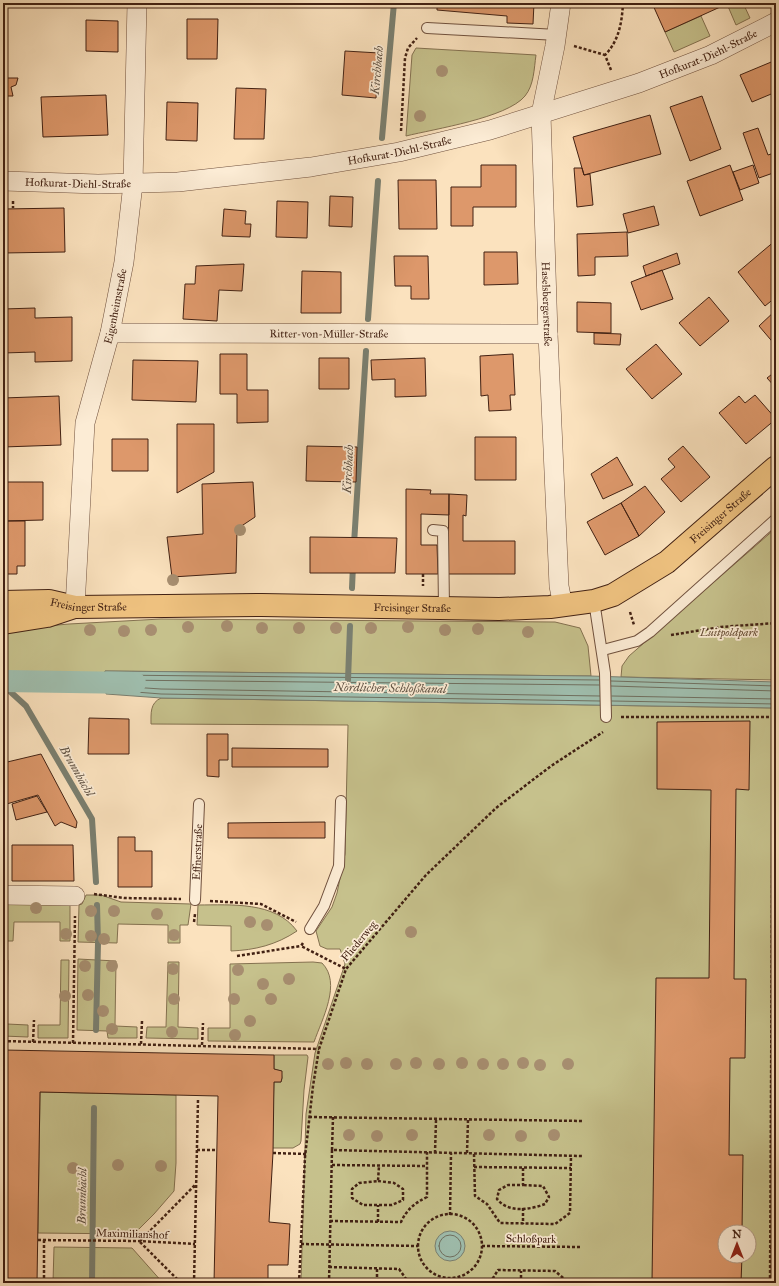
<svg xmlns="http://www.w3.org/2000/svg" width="779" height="1286" font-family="'IM FELL Great Primer',serif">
<rect width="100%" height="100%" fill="#fbe2be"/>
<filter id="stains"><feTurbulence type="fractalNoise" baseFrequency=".005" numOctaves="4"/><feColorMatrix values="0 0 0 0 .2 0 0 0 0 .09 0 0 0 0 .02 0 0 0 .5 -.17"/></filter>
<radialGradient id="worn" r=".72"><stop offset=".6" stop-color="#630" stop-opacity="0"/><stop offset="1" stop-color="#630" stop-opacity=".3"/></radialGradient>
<!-- green -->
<path fill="#c6c18c" stroke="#847150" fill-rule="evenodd" d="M729,3H743L750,18L736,25L727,4Z
M701,16L710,36L674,52L665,32Z
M416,48L536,55C534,69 534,85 525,96C507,118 434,129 406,136L412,55Z
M776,528V680L621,677L622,666L629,656Z
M161,619L555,622L580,628L588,646L591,676L105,671V682L3,679V630L69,624Z
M161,698L776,708V1283H301L306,1114L315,1053L345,964L340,949H327L320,946L316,931L332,907L337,893L345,854L348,725L151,724C151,713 150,703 161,698ZM725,1232H749V1256H725Z
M86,895H101L121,902L191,904L188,925H180V943H168V925L118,924L117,943L78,942L79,905L82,904Z
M3,904L70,905V941H60V922H14L13,941H3Z
M198,905C231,905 275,901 297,931C276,945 255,950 231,951V926L197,925Z
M3,959L8,960L7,1024L28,1025V1037L3,1036Z
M78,959L116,961L115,1026L137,1027V1038H108L107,1031L77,1030Z
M61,960H69L68,1038H38V1025H60Z
M168,962H179L178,1027L198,1028V1039L146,1038L147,1027H166Z
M313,962L322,963C342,983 322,1019 314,1042L208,1041V1028H230V964Z
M274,1055H307L308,1057L304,1090L301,1141L300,1144L293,1148H272L274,1082H281L282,1078L281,1071L274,1069Z
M40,1092L176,1095V1163L174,1191L154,1214L134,1234L38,1233Z
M54,1247L132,1248L163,1283H53Z"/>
<!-- water -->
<path fill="#9fbeae" stroke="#7a7f70" d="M105,671L591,676L776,682V708L161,698L106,694Z
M435 1246a15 15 0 1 1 30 0a15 15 0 1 1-30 0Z"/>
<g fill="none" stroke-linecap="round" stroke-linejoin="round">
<!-- shore -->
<path stroke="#707060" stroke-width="1" d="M599,680L111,675L109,677L111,690L161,694L600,701
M611,681L776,686
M599,685L116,680L114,682L116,686L161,689L600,696
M611,686L776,691
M612,696L776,699
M612,701L776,704
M439 1246a11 11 0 1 1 22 0a11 11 0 1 1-22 0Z"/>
<!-- stream -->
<path stroke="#7a7f70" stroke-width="6" d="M382,138L394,3
M368,319L378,181
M354,544L366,351
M352,588L353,565
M348,680L350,626
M3,685L26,706L92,819L96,882
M96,1030L98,943L97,905
M92,1283L94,1108"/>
<!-- canal -->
<path stroke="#9fbeae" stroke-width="22" d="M3,681L135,683"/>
</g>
<!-- building -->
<path fill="#dd986b" stroke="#422113" d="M437,3H534L533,24L507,23V16L437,10Z
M652,3H729L665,32Z
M187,19H218L217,59H187Z
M86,20L118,21V52L86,51Z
M345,51L379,53L376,98L342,95Z
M776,60V92L752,102L740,75Z
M3,78H18L16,85L11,87L13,96H3Z
M236,88L266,89L264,139H234Z
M106,95L108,135L43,137L41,97Z
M702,96L721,149L690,161L670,107Z
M167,102L198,103L197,141L166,140Z
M650,115L661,154L584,175L573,137Z
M758,128L768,155L774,153L776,159V172L759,178L743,133Z
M481,165H516V207H473V226H451V187H481Z
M730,165L743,200L700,216L687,181Z
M753,165L759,183L740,190L733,172Z
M574,168H582L584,175L590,174L593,205L577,207Z
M398,180H436L437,229H399Z
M330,196L353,197L352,227L329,226Z
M277,201L308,202L307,238L276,237Z
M654,206L659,225L628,233L623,214Z
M64,208L65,252L3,253V209Z
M224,209L246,211L245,224H251L250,237L222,236Z
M627,232L628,256L595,257V275L578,276L577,234Z
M776,240V297L765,306L738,272Z
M484,252H517L518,284L484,285Z
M677,253L680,264L646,276L643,266Z
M394,256H428L429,299H411V286H395Z
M244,264L242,291L219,290L217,321L183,319L185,284H195L196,266Z
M662,270L673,299L641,310L631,282Z
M302,271L341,272V313H301Z
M709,297L729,321L700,346L679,323Z
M577,302L611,303V333L577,332Z
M35,308V318L72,317V361L35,362V352L3,353V309Z
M776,310V346L759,326Z
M594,333L621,334L620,345L594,344Z
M656,344L682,374L652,399L626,369Z
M220,354H247V390H268V422L237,423V394H220Z
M513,354L515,395H510L511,410L489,411L488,395L481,396L480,356Z
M319,358H349V389H319Z
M425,358L426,396L395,397V379L372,380L371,360Z
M133,360L198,361L196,402L132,400Z
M776,371V388L767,378Z
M755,395L776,419L746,444L719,413L739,396L745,403Z
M59,396L61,445L3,447V398Z
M177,424H214V472L177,493Z
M475,437H516V480H475Z
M112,439H148V471H112Z
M307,446L357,447L356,482L306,481Z
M683,446L710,477L681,502L661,479L675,467L668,459Z
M617,457L633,485L603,499L591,474Z
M3,482H43V520L3,521Z
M253,482L255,517L237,529L236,573L172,577L167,537L203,534L202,484Z
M645,486L665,512L639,536L621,503Z
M406,489L431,490L430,494H449V515L421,514V545H437L438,574H406Z
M449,494L467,495L466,516L463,515V541H515V574H448Z
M621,503L639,536L605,555L587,522Z
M3,521H25V566H17V574H3Z
M310,537L397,538L395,573H310Z
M3,717H7L6,748H3Z
M89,718L129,719V754H88Z
M750,721L749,790L736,789L734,979H746L745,1058H730L729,1155H743L742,1232H725V1256H742L741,1283H652L656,978H709L711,790L657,789V722Z
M207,734H228V760H219V777L207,776Z
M232,748L328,749V767H232Z
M41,754L77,822L76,828L61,822L55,826L38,795L3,805V763Z
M37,796L47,812L16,820L12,804Z
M325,822V838H228V823Z
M118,837H135V851H152V887H118Z
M12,845H73L74,881H12Z
M3,1050L274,1055V1069L282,1071V1078L281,1082H274L273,1153L269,1222L290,1224L288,1265H268V1283H214L218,1096L40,1092L37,1283H3Z"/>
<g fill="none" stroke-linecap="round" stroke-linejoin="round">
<!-- service casing -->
<g stroke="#70513e" stroke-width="12">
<g id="service">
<path d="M427,28L557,35"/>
<path d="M433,530L443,531L444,608"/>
<path d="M594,601L605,673L606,717"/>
<path d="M603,650L637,641L650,632L776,519"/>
<path id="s1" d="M195,900L199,804"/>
<path d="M310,929L324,906L339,866L341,801"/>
</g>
</g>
<!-- minor casing -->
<g stroke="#70513e" stroke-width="20">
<g id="minor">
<path id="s2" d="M561,3L555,46L541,114L548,334L559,586L563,606"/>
<path id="s3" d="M3,181L98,184L178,182L311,167L399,152L490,130L639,83L711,55L776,22"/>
<path id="s4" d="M110,333L548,334"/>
<path id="s5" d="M75,607L85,423L110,333L124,262L133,184L137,3"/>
<path d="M3,895L75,896"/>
</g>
</g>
<!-- primary casing -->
<g stroke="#422113" stroke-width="24">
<g id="primary">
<path id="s6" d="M3,602L49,601L75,607L262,605L499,609L550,607L594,601L613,595L667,562L776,467"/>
<path d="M3,623L47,616L74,607"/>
</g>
</g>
<!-- path -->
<path stroke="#422113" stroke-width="2.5" stroke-dasharray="3 2" stroke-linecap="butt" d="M574,46L605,55
M611,70L605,55C619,41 622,22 623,3
M401,131L405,58L408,48L417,38
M13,201V208
M423,574V586
M630,612L634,625
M671,635L721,627L776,623
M621,717H776
M94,894L124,898L181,899
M210,901L261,904L296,922
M194,922L195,914
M303,943L301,946L346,969
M237,956L301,946
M772,976H776
M3,1041L319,1049
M33,1042L34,1020
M73,1043L75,916
M141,1044L142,1021
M202,1045L203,1023
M309,1117L583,1121
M197,1150H217
M332,1150L333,1117
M273,1153L306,1154
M435,1153L436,1120
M467,1153L468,1120
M474,1154L475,1196L487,1204L500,1223L555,1224L570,1213L571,1156
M332,1165L427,1166
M474,1167L571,1168
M523,1168V1185H508L499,1190L497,1199C508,1213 530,1210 545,1204L549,1197L543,1186L523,1185
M378,1181L394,1183L403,1189V1200L392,1205H363L352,1198V1189L359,1183L378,1181L379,1166
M523,1208V1224
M418 1246a32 32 0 1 1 64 0a32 32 0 1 1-64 0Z
M450,1215L451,1153
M330,1221L401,1222C407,1209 415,1203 427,1197V1152
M378,1222V1205
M38,1240L139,1241L195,1244
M140,1241L196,1184
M140,1242L181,1283
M301,1244L418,1246
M482,1246L581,1247
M770,1248H776
M329,1267L399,1269L409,1283
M377,1269V1283
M44,1283V1240
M194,1283L198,1100
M299,1283L305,1157L313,1086L319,1049L346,969L426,875L496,808L551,766L603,732
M329,1283L332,1150L582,1156
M449,1283V1278
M490,1283L498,1270L555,1271L569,1283
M521,1283V1271
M770,1283L773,717"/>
<!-- service -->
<use href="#service" stroke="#fcecd5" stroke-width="10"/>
<!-- minor -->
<use href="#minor" stroke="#fcecd5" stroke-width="19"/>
<!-- primary -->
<use href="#primary" stroke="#eec17f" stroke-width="22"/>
</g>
<!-- trees -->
<g fill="#a78e70">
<circle cx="442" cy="71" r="6"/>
<circle cx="420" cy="116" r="6"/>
<circle cx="240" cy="530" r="6"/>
<circle cx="173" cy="580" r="6"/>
<circle cx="227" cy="626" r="6"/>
<circle cx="188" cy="627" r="6"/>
<circle cx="408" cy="627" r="6"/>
<circle cx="262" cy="628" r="6"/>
<circle cx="299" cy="628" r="6"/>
<circle cx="336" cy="628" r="6"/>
<circle cx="371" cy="628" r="6"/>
<circle cx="478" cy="629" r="6"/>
<circle cx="90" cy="630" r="6"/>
<circle cx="151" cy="630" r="6"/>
<circle cx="445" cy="630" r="6"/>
<circle cx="124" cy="631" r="6"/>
<circle cx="528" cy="632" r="6"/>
<circle cx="36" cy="908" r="6"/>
<circle cx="91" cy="911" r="6"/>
<circle cx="114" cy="911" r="6"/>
<circle cx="157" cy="914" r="6"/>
<circle cx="250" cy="922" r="6"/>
<circle cx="267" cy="925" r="6"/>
<circle cx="411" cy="932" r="6"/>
<circle cx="66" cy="934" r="6"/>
<circle cx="174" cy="935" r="6"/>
<circle cx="91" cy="936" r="6"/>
<circle cx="104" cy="939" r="6"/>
<circle cx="85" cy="966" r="6"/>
<circle cx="112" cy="966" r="6"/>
<circle cx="173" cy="969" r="6"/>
<circle cx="238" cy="970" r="6"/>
<circle cx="289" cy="979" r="6"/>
<circle cx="263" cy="984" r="6"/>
<circle cx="88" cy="995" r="6"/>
<circle cx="65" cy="996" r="6"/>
<circle cx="174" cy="999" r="6"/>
<circle cx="234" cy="999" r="6"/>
<circle cx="271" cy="999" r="6"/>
<circle cx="103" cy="1011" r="6"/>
<circle cx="250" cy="1021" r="6"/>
<circle cx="112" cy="1029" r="6"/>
<circle cx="172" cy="1032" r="6"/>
<circle cx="235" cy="1035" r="6"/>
<circle cx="346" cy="1063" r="6"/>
<circle cx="416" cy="1063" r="6"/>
<circle cx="462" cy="1063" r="6"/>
<circle cx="523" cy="1063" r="6"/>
<circle cx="328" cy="1064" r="6"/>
<circle cx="367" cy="1064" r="6"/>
<circle cx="396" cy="1064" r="6"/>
<circle cx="439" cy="1064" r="6"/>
<circle cx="483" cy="1064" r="6"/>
<circle cx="503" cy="1064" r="6"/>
<circle cx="568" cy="1064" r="6"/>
<circle cx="540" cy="1065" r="6"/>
<circle cx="349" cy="1135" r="6"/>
<circle cx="412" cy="1135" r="6"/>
<circle cx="489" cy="1135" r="6"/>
<circle cx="554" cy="1135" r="6"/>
<circle cx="377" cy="1136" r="6"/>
<circle cx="521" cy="1136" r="6"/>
<circle cx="118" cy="1165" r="6"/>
<circle cx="161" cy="1166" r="6"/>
<circle cx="73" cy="1168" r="6"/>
</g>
<g text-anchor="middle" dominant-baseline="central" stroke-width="3.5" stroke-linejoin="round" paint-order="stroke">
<!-- street labels -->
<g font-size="11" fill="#422113" stroke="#fcecd5">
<text stroke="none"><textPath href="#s3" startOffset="723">Hofkurat-Diehl-Straße</textPath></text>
<text stroke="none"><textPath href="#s3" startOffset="399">Hofkurat-Diehl-Straße</textPath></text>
<text stroke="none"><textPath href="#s3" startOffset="75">Hofkurat-Diehl-Straße</textPath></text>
<text stroke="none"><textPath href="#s2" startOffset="303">Haselsbergerstraße</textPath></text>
<text stroke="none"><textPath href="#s5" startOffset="305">Eigenheimstraße</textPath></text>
<text stroke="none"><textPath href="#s4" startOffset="219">Ritter-von-Müller-Straße</textPath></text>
<text stroke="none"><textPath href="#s6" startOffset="746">Freisinger Straße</textPath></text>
<text stroke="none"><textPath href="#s6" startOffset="86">Freisinger Straße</textPath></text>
<text stroke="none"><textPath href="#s6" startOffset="410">Freisinger Straße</textPath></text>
<text stroke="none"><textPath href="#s1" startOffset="48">Effnerstraße</textPath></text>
<text transform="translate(359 941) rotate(-50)">Fliederweg</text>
<text transform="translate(132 1234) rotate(2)">Maximilianshof</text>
<text transform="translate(531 1239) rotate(1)">Schloßpark</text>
</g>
<!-- park labels -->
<g font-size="11" font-style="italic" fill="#634931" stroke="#fcecd5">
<text x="729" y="632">Luitpoldpark</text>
</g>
<!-- water labels -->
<g font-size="12" font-style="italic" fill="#5e5042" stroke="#fcecd5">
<text transform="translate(377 70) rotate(-85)">Kirchbach</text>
<text transform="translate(348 469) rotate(-87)">Kirchbach</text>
<text transform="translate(390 688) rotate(1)">Nördlicher Schloßkanal</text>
<text transform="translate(77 771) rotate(60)">Brunnbächl</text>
<text transform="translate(82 1196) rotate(-89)">Brunnbächl</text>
</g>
</g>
<!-- margin -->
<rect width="779" height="1286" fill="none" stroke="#fbe2be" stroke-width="16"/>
<rect x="4" y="4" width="771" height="1278" fill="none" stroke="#422113" stroke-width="2"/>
<rect x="8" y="8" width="763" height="1270" fill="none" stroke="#422113"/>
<!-- north arrow -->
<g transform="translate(737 1244)"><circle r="19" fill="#fcecd5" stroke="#b29b87"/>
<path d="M0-3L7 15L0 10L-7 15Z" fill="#8f2418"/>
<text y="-6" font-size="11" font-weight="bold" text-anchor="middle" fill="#422113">N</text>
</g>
<rect width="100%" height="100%" filter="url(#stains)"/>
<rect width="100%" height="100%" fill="url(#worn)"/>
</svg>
